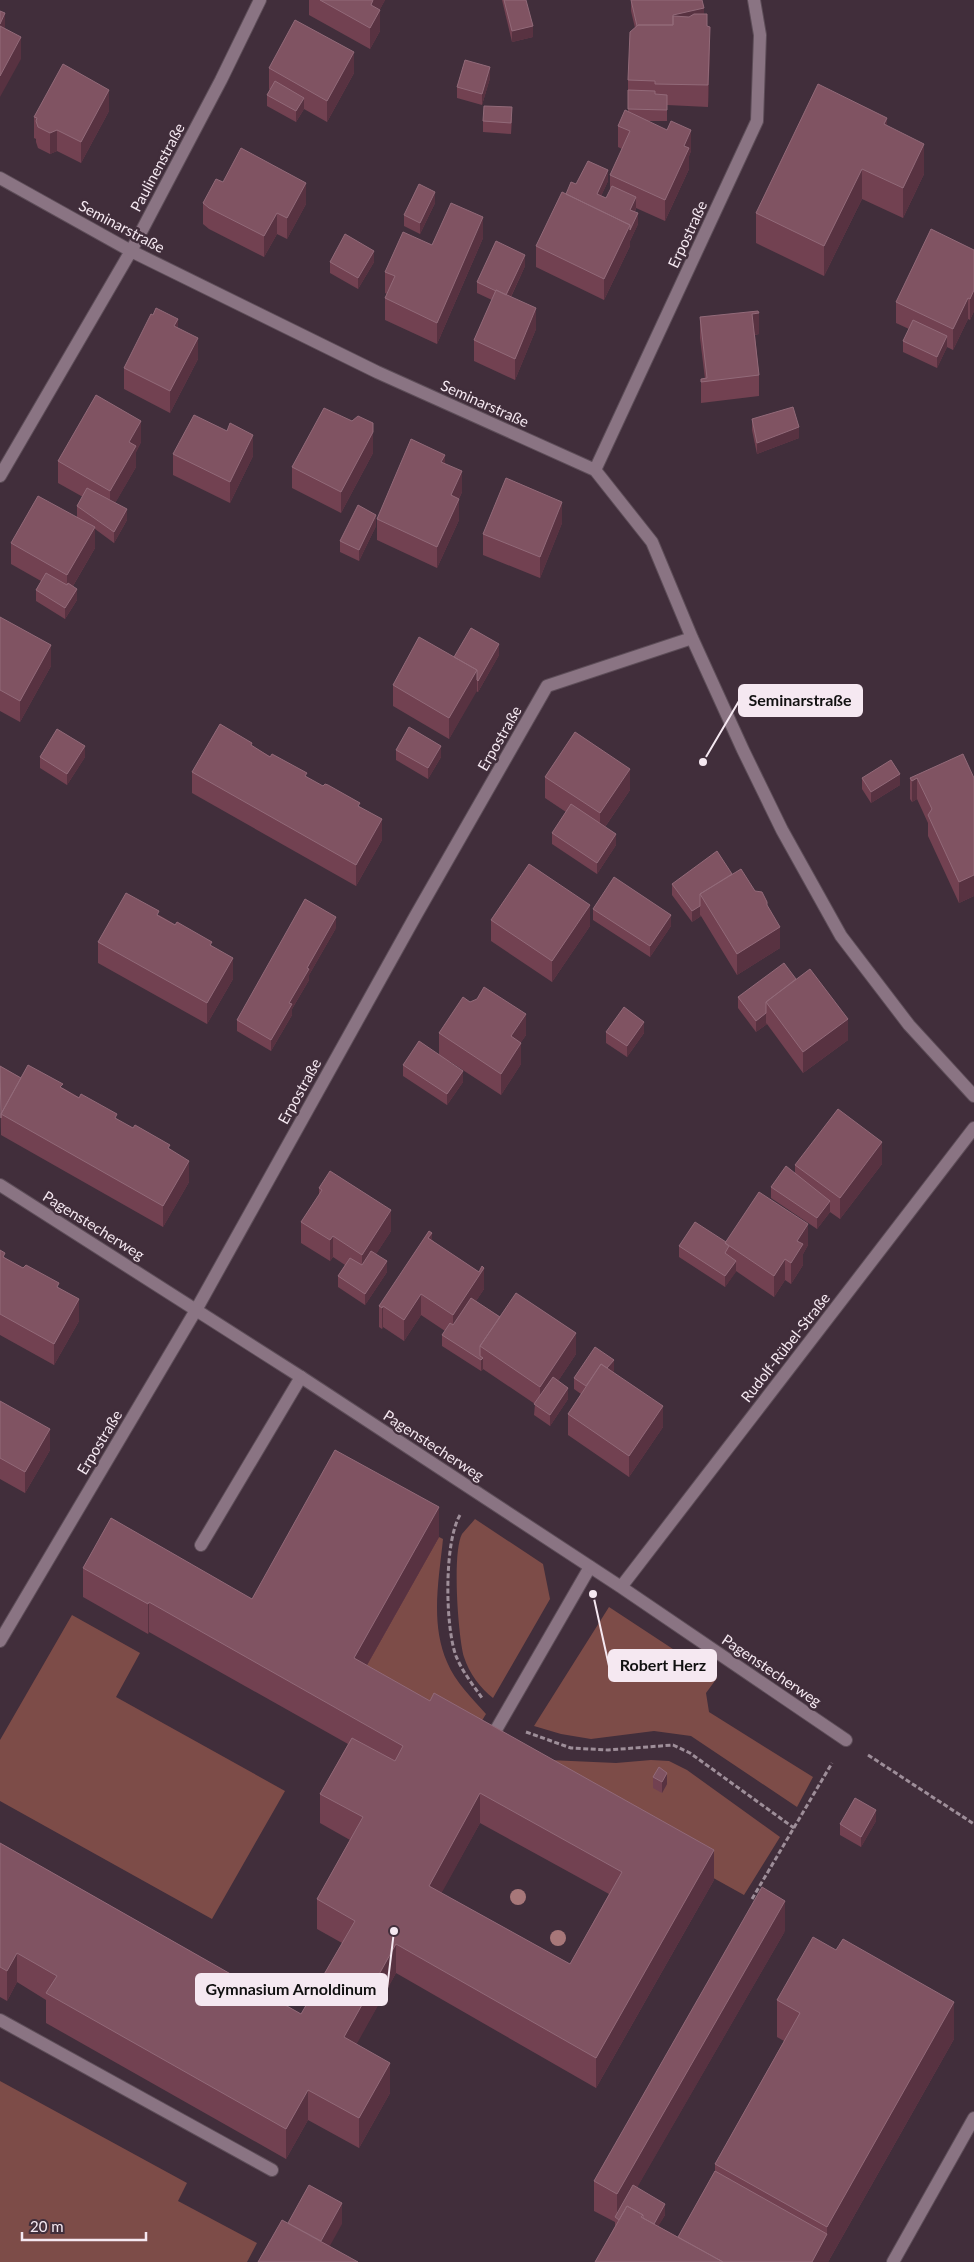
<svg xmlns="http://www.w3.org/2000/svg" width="974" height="2262" font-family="Lato,sans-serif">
<rect width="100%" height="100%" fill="#412e3b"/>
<!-- green -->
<path fill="#7d4c48" d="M475,1519L543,1564L550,1599L493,1698C481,1689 469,1673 464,1657C458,1636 452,1552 462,1534C466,1529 471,1524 475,1519Z
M439,1537L443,1539C439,1579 430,1623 447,1662C455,1682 472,1698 486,1714L469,1742L354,1688Z
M609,1607L717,1678L706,1693L709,1712L813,1777L797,1807L691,1736L654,1731L591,1739L561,1734L534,1726Z
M72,1615L140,1653L116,1697L285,1791L212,1919L0,1801V1740Z
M549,1760L616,1763L651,1760L669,1761L687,1770L780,1837L744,1895L510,1765Z
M0,2081L187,2183L178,2201L257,2243L247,2262H0Z"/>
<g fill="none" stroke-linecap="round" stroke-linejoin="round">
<!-- service casing -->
<g stroke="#5d4d58" stroke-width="14">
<path id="service" d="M201,1545L301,1377
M489,1742L590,1567
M0,2020L272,2170
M893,2262L974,2118"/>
</g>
<!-- minor casing -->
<g stroke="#5d4d58" stroke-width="14">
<path id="minor" d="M0,178L131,251L377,372L595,470L652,542L692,638L743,750L782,830L841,936L909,1025L974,1096
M595,470L757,121L760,35L754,0
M0,476L131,251L221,80L260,0
M0,1185L301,1377L621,1587L846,1740
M621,1587L974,1128
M0,1641L196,1310L416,915L547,686L692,638"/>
</g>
<!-- path -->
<path stroke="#9e8e99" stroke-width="3" stroke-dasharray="5 2.5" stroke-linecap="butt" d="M460,1515C444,1542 445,1626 456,1656C462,1671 473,1685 482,1698
M526,1732L571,1748L608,1750L673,1745L690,1753L794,1828
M868,1755L974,1824
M752,1899L832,1763"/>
<!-- service -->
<use href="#service" stroke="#8a7483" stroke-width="12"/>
<!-- minor -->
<use href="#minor" stroke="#8a7483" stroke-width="12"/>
</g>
<!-- trees -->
<g fill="#a77779">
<circle cx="518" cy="1897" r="8"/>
<circle cx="558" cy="1938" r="8"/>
</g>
<!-- wall -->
<path fill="#724151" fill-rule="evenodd" d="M309,0H385L380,9V31L370,49L309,15Z
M502,0H526L533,37L512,42Z
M631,0L704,14L710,48L708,107L667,105V121H647L691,151L689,156V169L665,221L636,208L635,212L638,224L630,241V246L604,300L536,267V246L566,194L576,184L608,181L601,196L606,198L610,190V175L622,149L618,147V126L628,112V80L635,28L631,11Z
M269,68L354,73L327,122L304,109L296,122L267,106V95L270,90L269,89Z
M490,78L482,105L457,98V87Z
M109,111L81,163L57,151L50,154L38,148L36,142V139L34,138V117Z
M512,118L511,134L483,132V121Z
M887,126L924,174L903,218L862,199L824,276L756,243V213Z
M223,182L306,204L287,239L277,234L264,257L209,229L203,224V203Z
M435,203L420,234L404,226V215Z
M483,238L437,344L385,320V298L387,294L385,293V272L432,245Z
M974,250V311L970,320L968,319L953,350L947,347L937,368L903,352V341L909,329L896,323V302Z
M330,262H374L358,289L330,273Z
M525,266L511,297L536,329L515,380L474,361V340L492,300L477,293V282Z
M700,317L759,334L755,335L759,375V396L701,403V379H705L700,338Z
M178,328L198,359L170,413L124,389V368Z
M752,419L799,438L757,454L752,430Z
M352,421L373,453L341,513L292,488V467Z
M141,442L136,452V467L115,503L127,520L114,543L95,529V548L73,586L77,600L65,619L36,601V590L41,581L11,564V543L77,517V506L83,497L58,483V461Z
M173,454L253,456L230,503L173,475Z
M445,464L462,492L459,499V520L437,568L377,540V519Z
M562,523L540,578L483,555V534Z
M376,526L359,561L340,552V541Z
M0,617L51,666L20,722L0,711Z
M499,655L478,692L476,691L449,739L393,706V685L454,657Z
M252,746L307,777L382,840L356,886L192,793V772Z
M396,750L441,757L428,779L396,760Z
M40,757H85L67,785L40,768Z
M545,777L630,790L605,827L616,845L597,874L552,844V833L566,812L545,798Z
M862,778L900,785L871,803L862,789Z
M910,778H974V896L959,903L928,836V823L917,799L912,802L910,799Z
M732,874L755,891L767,906L780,948L737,975L701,916L692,922L672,895V884Z
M593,909L671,926L650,957L593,920Z
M159,915L212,946L233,979L207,1024L98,963V942Z
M491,920L590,926L552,982L491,941Z
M336,928L309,975V980L292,1009V1015L271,1051L237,1031V1020Z
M796,979L848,1040L803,1073L767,1024L756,1032L738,1008V997Z
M606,1032L644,1033L627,1057L606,1043Z
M439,1033L526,1035L521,1042V1064L501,1095L449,1061L463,1082L447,1105L403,1076V1065L439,1054Z
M0,1066L21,1078L63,1088L170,1150L189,1182L163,1227L1,1135Z
M882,1164L840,1219L830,1212L817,1229L771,1198V1187L795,1173V1165Z
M319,1188L391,1231L376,1254L387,1272L365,1305L338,1287V1276L345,1265L333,1257L330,1261L301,1243V1222L319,1196Z
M432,1240L484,1289L476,1301L500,1317L576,1354L558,1381L568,1399L550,1426L534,1415L535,1404L483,1369L481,1371L442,1346V1335L445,1331L421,1315L404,1341L383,1327L382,1329L379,1327V1306Z
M726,1242L808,1245L803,1254V1265L791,1284L785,1280L774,1297L736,1271L725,1287L679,1257V1246Z
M0,1250L5,1258L59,1288L79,1321L54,1365L0,1335Z
M614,1371L613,1372L663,1427L629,1477L568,1435V1414L581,1394L574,1389V1378Z
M0,1401L50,1450L25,1493L0,1479Z
M439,1537L367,1665L714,1880L596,2088L396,1973L356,2044L390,2093L359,2148L308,2120L286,2159L46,2023V2000L17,1982L7,2001L0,1997V1843L301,2014L342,1943L317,1929V1899L350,1840L320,1823V1794L348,1744L149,1632L148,1634L83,1597V1568L252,1599ZM480,1823L609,1894L570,1964L441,1893Z
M653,1777L667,1784L662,1793L653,1788Z
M876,1821L861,1847L840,1835V1824Z
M785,1931L637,2187L665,2215L658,2226L678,2237L715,2171V2164L784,2041L777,2037V2000L954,2039L828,2262H595L615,2227V2222L594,2211V2181Z"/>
<!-- shaded-wall -->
<path fill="#583241" d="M373,0H385L371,26V5Z
M704,8V19L673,26V15Z
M380,10V31L370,49V28Z
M5,13V34L0,45V24Z
M533,26V37L512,42V31Z
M710,27V48L708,107V85Z
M21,37V59L0,97V76Z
M354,52V73L327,122V101Z
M490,67V78L482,105V94Z
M109,90V111L81,163V142Z
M304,98V109L296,122V111Z
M887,118V148L884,124Z
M57,130V151L50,154V133Z
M691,130V151L689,156V169L665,221V200L684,146Z
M924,144V174L903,218V188Z
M862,169V199L824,276V246Z
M608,170V181L597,205V194Z
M306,183V204L287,239V218Z
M435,192V203L420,234V223Z
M636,197V208L630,221V210Z
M277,213V234L264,257V236Z
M638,213V224L630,241V246L604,300V279L630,225Z
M483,217V238L437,344V323Z
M374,251V262L358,289V278Z
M525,255V266L506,307V296Z
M974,290V311L970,320V299Z
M968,298V319L953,350V329Z
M536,308V329L515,380V359Z
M759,313V334L752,335V314Z
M178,319V340L174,326Z
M947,336V347L937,368V357Z
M198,338V359L170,413V391Z
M141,421V442L136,452V467L110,512V491L129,442Z
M799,427V438L757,454V443Z
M373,432V453L341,513V492Z
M253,435V456L230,503V482Z
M445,455V476L441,462Z
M462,471V492L457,502L459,499V520L437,568V547L451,495Z
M562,502V523L540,578V557Z
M127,509V520L114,543V532Z
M376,515V526L359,561V550Z
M95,527V548L67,596V575Z
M77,589V600L65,619V608Z
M499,644V655L478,692V681Z
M51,645V666L20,722V701Z
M477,670V691L449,739V718Z
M85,746V757L67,785V774Z
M441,746V757L428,779V768Z
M630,769V790L600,834V813Z
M900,774V785L871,803V792Z
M917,778V799L912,802V781Z
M382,819V840L356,886V865Z
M616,834V845L597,874V863Z
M974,875V896L959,903V882Z
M590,905V926L552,982V961Z
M700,906V915L701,916L692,922V911Z
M671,915V926L650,957V946Z
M336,917V928L309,975V980L292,1009V1015L271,1051V1040L307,968Z
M780,927V948L737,975V954Z
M233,958V979L207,1024V1003Z
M766,1013V1023L767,1024L756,1032V1021Z
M526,1014V1035L511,1057V1036Z
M848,1019V1040L803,1073V1052Z
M644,1022V1033L627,1057V1046Z
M521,1043V1064L501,1095V1074Z
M463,1071V1082L447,1105V1094Z
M882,1142V1164L840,1219V1198Z
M189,1161V1182L163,1227V1206Z
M830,1201V1212L817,1229V1218Z
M391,1210V1231L362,1276V1255Z
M808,1224V1245L803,1254V1265L791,1284V1263L797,1241Z
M432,1233V1254L428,1238Z
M333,1236V1257L330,1261V1240Z
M785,1259V1280L774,1297V1276Z
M387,1261V1272L365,1305V1294Z
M736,1261V1272L725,1287V1276Z
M484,1268V1289L453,1336V1315Z
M421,1294V1315L404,1341V1320Z
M79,1299V1321L54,1365V1344Z
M383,1306V1327L382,1329V1308Z
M576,1333V1354L540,1408V1387Z
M483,1358V1369L481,1371V1360Z
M614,1360V1371L591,1400V1389Z
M568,1388V1399L550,1426V1415Z
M663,1406V1427L629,1477V1456Z
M50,1429V1450L25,1493V1472Z
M439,1507V1537L354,1688V1658Z
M149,1602V1632L148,1634V1604Z
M667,1773V1784L662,1793V1782Z
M480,1793V1823L429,1916V1886Z
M876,1810V1821L861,1847V1837Z
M714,1850V1880L596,2088V2058Z
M785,1901V1931L619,2219L617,2218V2194Z
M396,1944V1973L344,2067V2037Z
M17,1953V1982L7,2001V1971Z
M954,2002V2039L828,2262H827V2227Z
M390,2063V2093L359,2148V2118Z
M308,2090V2120L286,2159V2129Z
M342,2203V2224L321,2262L314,2254Z
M665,2204V2215L646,2247V2236Z
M827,2234V2262H812Z"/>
<!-- building -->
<path fill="#805362" stroke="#926a79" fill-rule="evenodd" d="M320,0H373L371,5L380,10L370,28Z
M504,0H526L533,26L512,31Z
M631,0H702L704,8L673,15V25H638L637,26Z
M0,11L5,13L0,24Z
M694,14H707V26L710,27L708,85L655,84V81L628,80L630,32L638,25H673V16L689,17Z
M295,20L354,52L327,101L269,68Z
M0,26L21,37L0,76Z
M465,60L490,67L482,94L457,87Z
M63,64L109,90L81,142L57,130L50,133L38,127L36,121L37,118L34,117Z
M275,81L304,98L296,111L267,95Z
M818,84L887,118L884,124L924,144L903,188L862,169L824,246L756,213Z
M628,90L655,91V94L667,95V110L628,109Z
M484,106L512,107L511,123L483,121Z
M625,110L667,130L671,121L691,130L684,146L689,148L665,200L610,175L630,131L618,126Z
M241,148L306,183L287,218L277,213L264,236L209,208L203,203L216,179L223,182Z
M588,161L608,170L597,194L606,198L612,186L636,197L630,210L638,213L630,230V225L566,194L571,182L576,184Z
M419,184L435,192L420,223L404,215Z
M562,192L630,225L604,279L536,246Z
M451,203L483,217L437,323L385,298L395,276L385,272L403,232L432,245Z
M931,229L974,250V290L970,299L968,298L953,329L896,302Z
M345,234L374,251L358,278L330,262Z
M496,241L525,255L506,295L496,290V291L477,282Z
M496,290L536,308L515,359L474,340Z
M156,308L178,319L174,326L198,338L170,391L124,368L151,314L153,315Z
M758,311L759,313L752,314L759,375L701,382V379L707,378L700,317Z
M913,320L947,336L937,357L903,341Z
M96,395L141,421L129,442L136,446L110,491L58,461Z
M793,407L799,427L757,443L752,419Z
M324,408L352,421L358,416L373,423V432L341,492L292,467Z
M194,415L227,431L230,423L253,435L230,482L173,454Z
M411,439L445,455L441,462L462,471L451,495L459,499L437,547L377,519Z
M506,478L562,502L540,557L483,534Z
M87,488L127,509L114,532L77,506Z
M38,496L95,527L67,575L11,543Z
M358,505L376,515L359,550L340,541Z
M46,573L67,585L68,583L77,589L65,608L36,590Z
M0,617L51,645L20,701L0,690Z
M471,628L499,644L478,681L477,680V670L454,657Z
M419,637L477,670L449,718L393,685Z
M220,724L252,743L251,745L270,757L272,754L307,773L305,776L323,786L325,784L328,785L360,803L358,806L382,819L356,865L192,772Z
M409,727L441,746L428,768L396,750Z
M57,729L85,746L67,774L40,757Z
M575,732L630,769L600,813L545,777Z
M963,754L974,778V875L959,882L928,815L932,809L917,778L912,781L910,778Z
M891,760L900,774L871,792L862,778Z
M571,804L616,834L597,863L552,833Z
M717,851L732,874L700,894V906L692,911L672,884Z
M529,864L590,905L552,961L491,920Z
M741,869L755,891L762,892L767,902V905L780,927L737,954L700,894Z
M614,877L671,915L650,946L593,909Z
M126,893L159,911L157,915L175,925L177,922L212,942L210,945L233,958L207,1003L98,942Z
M305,899L336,917L307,968L309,969L289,1003L292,1004L271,1040L237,1020Z
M784,963L796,979L766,1002V1013L756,1021L738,997Z
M810,969L848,1019L803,1052L766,1002Z
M484,987L526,1014L511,1036L521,1043L501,1074L439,1033L463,997L470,1002L477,999Z
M624,1007L644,1022L627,1046L606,1032Z
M419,1041L463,1071L447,1094L403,1065Z
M28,1065L63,1084L60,1087L79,1098L81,1094L117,1114L115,1118L133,1128L135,1125L170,1145L168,1148L189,1161L163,1206L1,1114Z
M0,1066L21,1078L1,1114V1118Z
M838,1109L882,1142L840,1198L795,1165Z
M786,1166L830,1201L817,1218L771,1187Z
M330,1171L391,1210L362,1255L333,1236L330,1240L301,1222L322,1190L319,1188Z
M759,1192L808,1224L797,1241L803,1244L791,1263L785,1259L774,1276L725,1243Z
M695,1222L726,1242L725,1243L729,1246L725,1253L736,1261L725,1276L679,1246Z
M429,1231L432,1233L428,1238L479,1272L482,1266L484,1268L453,1315L421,1294L404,1320L383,1306L382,1308L379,1306Z
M0,1250L5,1253L3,1257L23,1268L26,1265L59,1283L57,1287L79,1299L54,1344L0,1314Z
M371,1251L387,1261L365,1294L338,1276L350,1258L362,1265Z
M516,1293L576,1333L540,1387L480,1346Z
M471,1298L500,1317L480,1346V1356L483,1358L481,1360L442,1335L450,1323L453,1325Z
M595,1347L614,1360L607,1368L601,1364L586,1386L574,1378Z
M601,1364L663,1406L629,1456L568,1414Z
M553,1377L568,1388L550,1415L534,1404Z
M0,1401L50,1429L25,1472L0,1458Z
M335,1450L439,1507L354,1658L430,1701L434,1693L714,1850L596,2058L396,1944L344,2037L390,2063L359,2118L308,2090L286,2129L46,1993L57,1976L17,1953L7,1971L0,1967V1843L301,2014L355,1921L317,1899L363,1817L320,1794L352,1738L395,1761L403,1746L149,1602L148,1604L83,1568L111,1518L252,1599ZM480,1793L622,1872L570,1964L429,1886Z
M659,1767L667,1773L662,1782L653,1777Z
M855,1798L876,1810L861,1837L840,1824Z
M762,1887L785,1901L617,2194L594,2181Z
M813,1937L836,1950L843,1939L954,2002L827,2227L715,2164L800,2013L777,2000Z
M715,2171L827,2234L812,2262H723L678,2237Z
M309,2185L342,2203L321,2241L288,2223Z
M633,2185L665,2204L654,2224L643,2218V2215L627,2206L619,2220L615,2217Z
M627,2206L643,2215L641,2217L723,2262H595Z
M282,2220L358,2262H258Z"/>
<g text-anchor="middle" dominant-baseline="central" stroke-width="5" stroke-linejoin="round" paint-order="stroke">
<!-- street labels -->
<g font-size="15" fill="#f5e8f1" stroke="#412e3b">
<text transform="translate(157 167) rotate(-62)">Paulinenstraße</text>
<text transform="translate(122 226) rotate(28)">Seminarstraße</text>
<text transform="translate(687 234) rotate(-65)">Erpostraße</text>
<text transform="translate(485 403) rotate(24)">Seminarstraße</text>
<text transform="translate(499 738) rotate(-60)">Erpostraße</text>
<text transform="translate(299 1091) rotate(-61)">Erpostraße</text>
<text transform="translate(94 1225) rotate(32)">Pagenstecherweg</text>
<text transform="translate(785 1347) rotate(-52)">Rudolf-Rübel-Straße</text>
<text transform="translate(99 1442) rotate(-59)">Erpostraße</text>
<text transform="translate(434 1445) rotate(33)">Pagenstecherweg</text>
<text transform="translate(772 1670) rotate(34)">Pagenstecherweg</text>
</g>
</g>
<!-- callouts -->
<path fill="none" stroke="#f5e8f1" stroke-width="2" d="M703 762L739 701M593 1594L609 1666M394 1931L387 1989"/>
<g fill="#f5e8f1" stroke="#412e3b" stroke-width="2">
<circle cx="703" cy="762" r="5"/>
<circle cx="593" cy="1594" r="5"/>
<circle cx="394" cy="1931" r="5"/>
</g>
<g fill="#f5e8f1" stroke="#f5e8f1" stroke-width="2">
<rect x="739" y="685" width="123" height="31" rx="5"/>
<rect x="609" y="1650" width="107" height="31" rx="5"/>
<rect x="196" y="1974" width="191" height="31" rx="5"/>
</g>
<g font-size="16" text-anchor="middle" font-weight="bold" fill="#111">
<text x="800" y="706">Seminarstraße</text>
<text x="663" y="1671">Robert Herz</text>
<text x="291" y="1995">Gymnasium Arnoldinum</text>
</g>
<!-- scale -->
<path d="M22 2232v8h124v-8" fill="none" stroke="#f5e8f1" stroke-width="2.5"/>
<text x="30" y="2232" font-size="15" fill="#f5e8f1" stroke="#412e3b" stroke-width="4" paint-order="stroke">20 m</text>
</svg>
